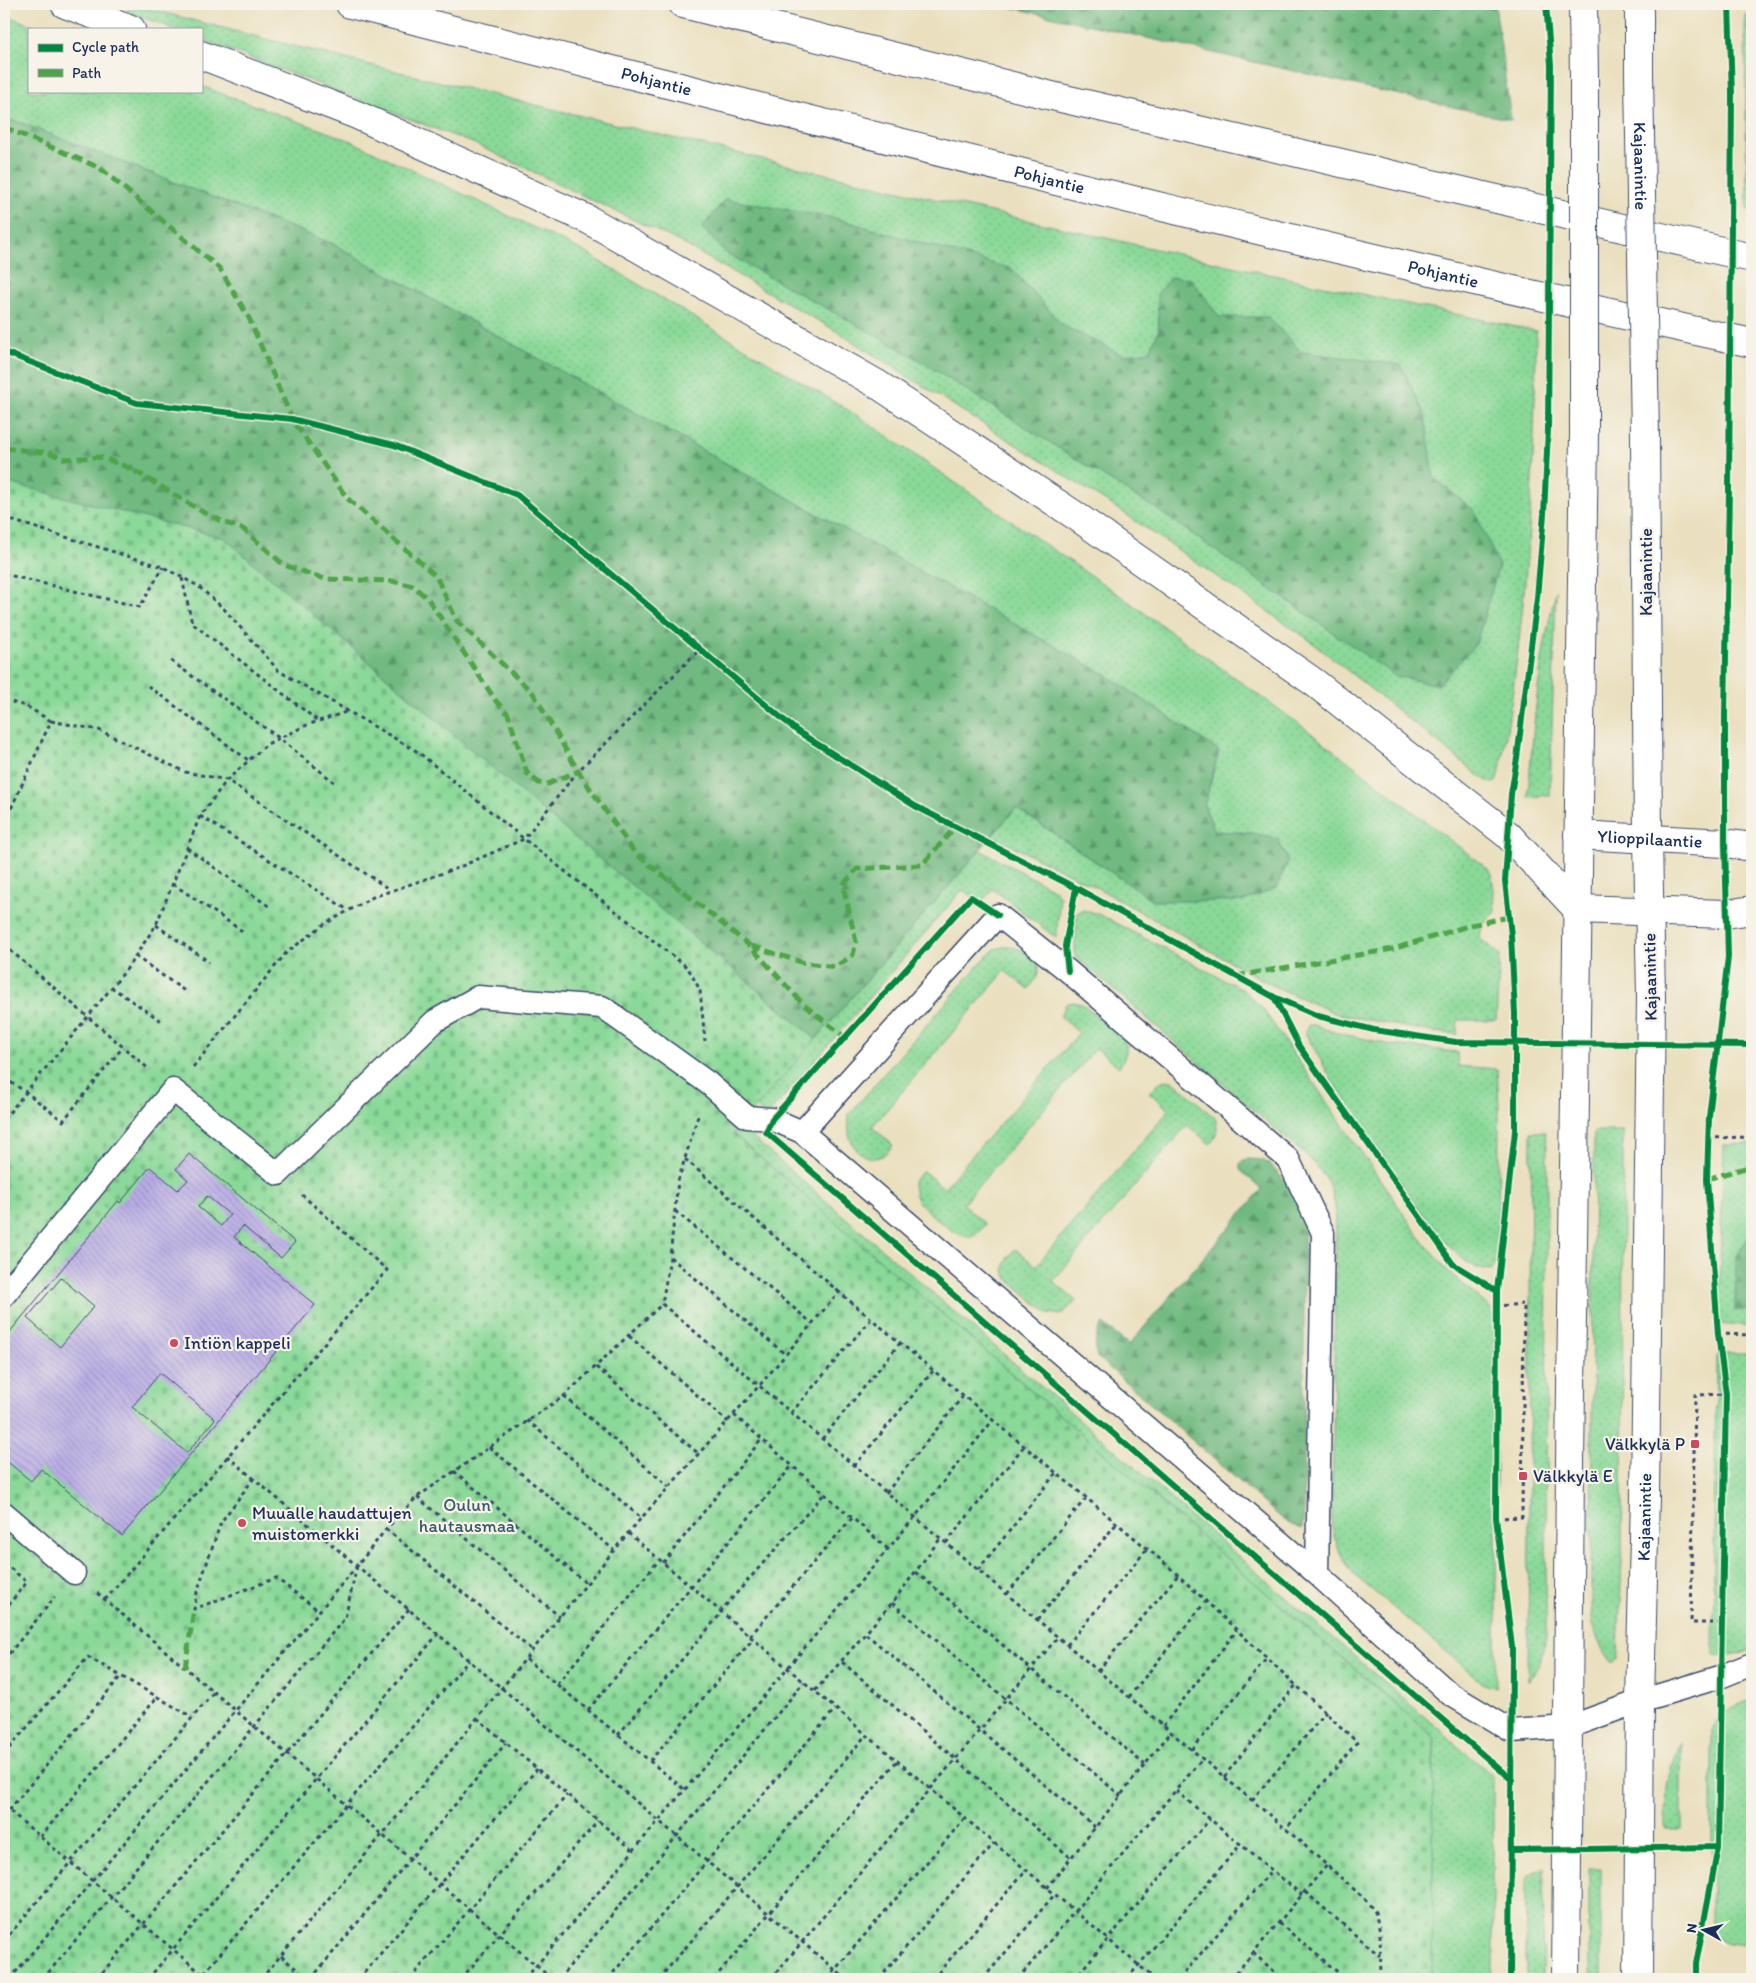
<svg xmlns="http://www.w3.org/2000/svg" width="1756" height="1983" font-family="Itim,sans-serif">
<defs>
<pattern id="grass-dots" width="8" height="8" patternUnits="userSpaceOnUse" patternTransform="scale(1.25)"><rect width="8" height="8" fill="#8ad998"/><path d="M2 2h.1M6 6h.1" fill="none" stroke="#76bb85" stroke-width="1.8" stroke-linecap="round"/></pattern>
<pattern id="forest-firs" width="22" height="20" patternUnits="userSpaceOnUse" patternTransform="scale(1.25)"><rect width="22" height="20" fill="#6fb980"/><path d="M5 1l3.5 6h-7zM16 11l3.5 6h-7z" fill="#5a976c"/></pattern>
<pattern id="cemetery-stones" width="16" height="16" patternUnits="userSpaceOnUse" patternTransform="scale(1.25)"><rect width="16" height="16" fill="#8ad998"/><path d="M2 7V4a2 2 0 0 1 4 0v3zM10 15v-3a2 2 0 0 1 4 0v3z" fill="#76bb85"/></pattern>
<pattern id="building-back-hatch" width="6" height="6" patternUnits="userSpaceOnUse" patternTransform="scale(1.25)"><rect width="6" height="6" fill="#b9ade6"/><path d="M-1 5l2 2M0 0l6 6M5-1l2 2" fill="none" stroke="#968dbe"/></pattern>
</defs>
<rect width="100%" height="100%" fill="#f7f3e8"/>
<filter id="ink" filterUnits="userSpaceOnUse"><feTurbulence type="fractalNoise" baseFrequency=".02" numOctaves="2"/><feDisplacementMap in="SourceGraphic" scale="10" xChannelSelector="R" yChannelSelector="G"/><feConvolveMatrix kernelMatrix="1 2 1 2 8 2 1 2 1" color-interpolation-filters="sRGB"/></filter>
<filter id="wash" filterUnits="userSpaceOnUse"><feTurbulence type="fractalNoise" baseFrequency=".0096" numOctaves="4" result="noise"/><feDisplacementMap in="SourceGraphic" scale="20" xChannelSelector="R" yChannelSelector="G"/><feGaussianBlur stdDeviation="1.12" result="paint"/><feColorMatrix in="noise" values="0 0 0 0 0 0 0 0 0 0 0 0 0 0 0 0 0 1.4 0 .05"/><feComposite in="paint" operator="in"/></filter>
<g filter="url(#wash)">
<rect width="100%" height="100%" fill="#eae0bf"/>
<!-- grass -->
<path fill="url(#grass-dots)" stroke="#52847b" d="M132,8L150,9C290,46 432,80 573,114C893,191 1214,264 1536,331C1535,480 1526,630 1499,776L1496,782L1491,783L1481,777L1308,639L1121,511L831,328L678,241L475,144L201,39V29H174L126,11Z
M1752,12V210L1747,209L1745,15Z
M4,15L43,29H29V91H201V86L349,140L583,251L858,416L1122,597L1298,723L1489,870L1492,874L1495,910L1494,913L1482,925L1480,939L1500,955L1496,1020H1458L1457,1034L1432,1032L1337,1014L1274,986L1094,886L992,836L1016,808L1154,901L1253,833L1215,831L1204,805L1219,751L1108,676L331,243L24,124L4,118Z
M1556,591L1550,795L1528,797C1533,727 1539,658 1556,591Z
M980,850L1055,890L1060,897L1056,938L993,889L982,901L962,890L767,1116L756,1107Z
M1083,910L1098,914L1242,989L1262,1008L1419,1236L1448,1271L1490,1308L1496,1319V1688L1484,1684L1353,1574C1342,1558 1335,1545 1332,1525L1336,1219C1334,1189 1329,1180 1309,1158L1075,956V930L1077,913Z
M1007,946C1021,948 1044,957 1037,976C1036,980 1031,985 1028,989L1005,971L872,1127L893,1145C879,1168 854,1158 849,1134C848,1127 849,1121 849,1114L985,958L995,949Z
M1073,1002L1082,1004L1122,1035C1129,1046 1127,1056 1119,1067L1096,1048L963,1204L985,1224C981,1229 978,1235 971,1237C959,1240 924,1210 917,1200C914,1195 913,1187 913,1181L923,1171L944,1188L1079,1033L1060,1016L1066,1004Z
M1309,1025H1314L1334,1032L1392,1045L1457,1052L1458,1066L1497,1069L1499,1106L1498,1264L1490,1270L1477,1268L1464,1260L1447,1244L1419,1209L1330,1077L1306,1034V1028Z
M1166,1080L1175,1082L1215,1118C1219,1129 1217,1136 1210,1144L1187,1125L1053,1281L1076,1301L1061,1315L1047,1313L1008,1279L1004,1271L1005,1264L1008,1257L1015,1249L1036,1266L1169,1110L1149,1092L1160,1082Z
M739,1126L1493,1776V1979H1432L1434,1737L733,1134Z
M1594,1131H1623L1622,1560L1618,1651L1617,1659L1614,1662H1611C1597,1644 1592,1627 1591,1605Z
M1531,1132H1545L1547,1147L1546,1638C1542,1655 1539,1668 1528,1682Z
M1752,1144V1327L1718,1324L1724,1145Z
M1719,1354H1752V1648C1741,1654 1725,1657 1713,1655L1716,1358Z
M1752,1699V1946L1724,1942L1712,1936V1727L1725,1711Z
M1681,1741V1829H1665C1665,1796 1667,1771 1681,1741Z
M1544,1868L1543,1979H1526V1880L1529,1874Z
M1589,1868H1601V1979H1589Z"/>
<!-- forest -->
<path fill="url(#forest-firs)" stroke="#45746f" d="M996,4H1495L1511,120Z
M4,118L24,124L331,243L1108,676L1219,751L1204,806L1215,831L1253,833L1278,839L1288,862L1276,888L1244,901H1154L1016,808L816,1039L545,813L224,538L4,482Z
M725,199L834,218L1012,269L1062,325L1123,355L1150,351L1159,329L1157,294L1171,277L1191,278L1219,317H1268L1301,352L1401,365L1425,415L1434,478L1474,510L1499,565L1476,644L1438,685L1395,676L1165,515L906,352L726,253L702,228Z
M1249,1159L1263,1160L1270,1165L1294,1190L1304,1215V1511L1302,1529L1287,1523L1097,1357C1094,1344 1095,1335 1103,1324L1129,1345L1262,1189L1240,1170V1165L1243,1160Z
M1752,1232V1308L1735,1311L1736,1257Z"/>
<!-- cemetery -->
<path fill="url(#cemetery-stones)" stroke="#52847b" d="M4,482L224,538L545,813L816,1039L733,1134L1434,1737L1432,1979H4Z"/>
<g id="blocks">
<!-- building -->
<path fill="url(#building-back-hatch)" fill-rule="evenodd" d="M189,1154L295,1242L281,1258L243,1226L234,1237L315,1305L122,1536L41,1469L31,1481L4,1459V1339L118,1201L120,1203L150,1167L178,1190L188,1180L176,1169ZM207,1196L230,1215L221,1226L198,1207ZM61,1278L94,1306L60,1347L27,1318ZM160,1373L215,1419L187,1453L132,1407Z"/>
</g>
</g>
<g filter="url(#ink)">
<use href="#blocks" fill-opacity="0" stroke="#3a4a6d" stroke-width="1"/>
<g fill="none" stroke-linecap="round" stroke-linejoin="round">
<!-- lane casing -->
<g stroke="#3a4a6d" stroke-width="25">
<path id="lane" d="M802,1132L998,915L1068,971L1288,1159L1323,1233L1317,1574
M4,1295L173,1090L278,1174L435,1021L478,997L602,1007L708,1083L747,1117L772,1119L802,1132L1317,1574L1450,1694L1512,1731L1569,1727L1640,1701L1720,1677L1752,1664
M4,1513L74,1573"/>
</g>
<!-- street casing -->
<g stroke="#3a4a6d" stroke-width="30">
<g id="street">
<path id="s1" d="M1578,835L1725,843L1752,847"/>
<path d="M1577,909L1726,914L1752,910"/>
</g>
</g>
<!-- primary casing -->
<g stroke="#3a4a6d" stroke-width="30">
<g id="primary">
<path d="M1583,4L1584,77"/>
<path d="M1639,74V4"/>
<path d="M1566,1979L1570,1463L1584,434"/>
<path id="s2" d="M1638,1979L1640,1701L1645,1496L1651,998L1648,838L1645,437"/>
</g>
</g>
<!-- highway casing -->
<g stroke="#3a4a6d" stroke-width="30">
<g id="highway">
<path d="M65,4L131,29"/>
<path id="s3" d="M350,4C817,121 1282,242 1752,343"/>
<path d="M683,4L1052,96L1752,258"/>
<path d="M201,55L357,115L589,220L877,384L1076,516L1315,683L1508,835L1577,909"/>
</g>
</g>
<!-- path -->
<path stroke="#3a4a6d" stroke-width="3" stroke-dasharray="4 4" stroke-linecap="butt" d="M4,518L163,567L198,586L224,609L279,671L418,752L524,839L688,968L700,990L705,1041
M4,574L140,607L163,567
M182,578L192,623L318,721
M171,661L279,738L334,782
M148,686L248,760
M4,700L26,706L51,721L4,824
M51,721L99,730L185,772L227,780L390,890
M200,816L348,910
M187,848L270,907
M173,884L245,933
M156,925L209,962
M4,945L150,1070
M135,956L186,992
M111,987L163,1022
M193,1067L286,953L323,925L373,897L455,869L524,839L578,771L700,649
M4,1078L26,1092L63,1121L123,1047
M698,1116L678,1181L670,1257L662,1304L1286,1829L1365,1899L1375,1912L1380,1932L1381,1979
M4,1119L126,970L156,925L200,816L227,780L267,744L307,725L349,711
M1708,1138L1752,1137
M685,1159L839,1292
M675,1211L812,1323
M670,1257L786,1355
M1718,1334L1752,1335
M629,1336L728,1422
M596,1367L699,1454
M564,1396L669,1487
M791,1413L871,1319
M734,1415L888,1549
M527,1420L641,1518
M822,1439L900,1343
M489,1447L614,1550
M227,1456L846,1979
M854,1466L933,1371
M454,1471L587,1584
M254,1478L221,1522L197,1592L194,1609L276,1578L319,1611
M886,1493L963,1396
M417,1497L560,1617
M1496,1518L1522,1517L1524,1304L1497,1306
M386,1529L533,1651
M628,1533L1155,1979
M946,1543L1024,1446
M4,1563L27,1582L4,1610
M663,1563L761,1440
M978,1570L1056,1473
M916,1572L1145,1765
M97,1593L552,1979
M1007,1594L1086,1498
M105,1600L387,1270L302,1195
M892,1603L1121,1796
M1037,1620L1117,1523
M1721,1623H1691L1695,1395L1726,1394
M866,1634L1095,1827
M750,1636L852,1518
M1067,1645L1147,1549
M526,1659L685,1790
M4,1660L55,1597
M842,1662L1071,1858
M1098,1671L1178,1575
M557,1684L659,1560
M815,1691L892,1603L940,1539
M1129,1697L1206,1601
M588,1710L792,1466
M477,1718L634,1851
M1163,1726L1237,1630
M618,1735L718,1617L720,1612L824,1494
M1192,1750L1267,1658
M4,1754L88,1657L192,1717
M650,1761L753,1639
M1224,1777L1296,1685
M1176,1791L1302,1895
M1252,1800L1326,1712
M4,1806L208,1979
M9,1810L121,1676
M40,1837L157,1697
M1047,1888L1171,1732
M1305,1892L1380,1956
M1279,1923L1346,1979
M4,1941L214,1692
M1253,1953L1283,1979
M281,1956L308,1979
M10,1979L357,1566L386,1529L417,1497L564,1396L662,1304
M43,1979L345,1618L357,1566
M97,1979L409,1609
M148,1979L438,1634
M199,1979L469,1660
M261,1979L382,1835L628,1533L759,1386L839,1292L1167,1565L1357,1742L1286,1829
M311,1979L506,1743
M359,1979L537,1769
M410,1979L567,1795
M461,1979L598,1821
M525,1979L915,1517L993,1420
M559,1979L804,1682
M608,1979L835,1709
M659,1979L866,1735
M714,1979L897,1761
M771,1979L1058,1637
M827,1979L965,1818
M879,1979L994,1843
M933,1979L1026,1870
M983,1979L1055,1894
M1018,1979L1202,1759
M1074,1979L1210,1819
M1127,1979L1240,1845
M1179,1979L1272,1870
M1231,1979L1328,1864"/>
<!-- lane -->
<use href="#lane" stroke="#fff" stroke-width="22"/>
<!-- street -->
<use href="#street" stroke="#fff" stroke-width="28"/>
<!-- primary -->
<use href="#primary" stroke="#fff" stroke-width="28"/>
<!-- highway -->
<use href="#highway" stroke="#fff" stroke-width="28"/>
<!-- primary-bridge casing -->
<g stroke="#3a4a6d" stroke-width="30" stroke-linecap="butt">
<g id="primary-bridge">
<path id="s4" d="M1639,74L1645,437"/>
<path d="M1584,77V434"/>
</g>
</g>
<!-- primary-bridge -->
<use href="#primary-bridge" stroke="#fff" stroke-width="28"/>
<!-- quiet -->
<path stroke="#4fa44a" stroke-width="5" stroke-dasharray="10 5" stroke-linecap="butt" d="M4,127L100,168L220,269L249,318L292,419L347,498L436,576L457,621L533,693L578,771L634,852L750,946L804,1005L845,1037
M4,448L50,453L65,459L101,457L130,468L203,512L226,523L243,529L284,565L325,579L392,581L413,586L428,599L496,701L508,714L527,773L539,783L548,784L578,771
M752,946L801,962L835,967L853,955L856,942L843,885L857,869L922,865L956,826
M1236,976L1393,949L1471,925L1509,917
M1707,1179L1752,1166
M185,1668L194,1609"/>
<!-- cycleway casing -->
<g stroke="#f7f3e8" stroke-width="9">
<path id="cycleway" d="M4,352L137,403L292,419L394,445L517,495L797,731L915,806L1076,888L1274,997L1318,1016L1374,1030L1456,1042L1752,1045
M998,915L971,897L772,1119L766,1132L1512,1780
M1068,971L1065,946L1076,888
M1274,997L1299,1046L1453,1264L1497,1291
M1511,1850L1718,1847
M1510,1979L1512,1647L1496,1518L1497,1291L1515,1131V1014L1511,935L1505,881L1511,794L1517,758L1537,598L1544,514L1548,429L1551,65L1546,4
M1696,1979V1964L1718,1847L1726,1394L1718,1334L1707,1179L1709,1117L1728,957L1725,843V714L1729,489L1732,95L1729,4"/>
</g>
<!-- cycleway -->
<use href="#cycleway" stroke="#00873e" stroke-width="6"/>
</g>
</g>
<!-- markers -->
<g fill="#d1495b" stroke="#f7f3e8" stroke-width="2">
<circle cx="174" cy="1343" r="5"/>
<rect x="1690" y="1439" width="10" height="10" rx="2.5"/>
<rect x="1518" y="1471" width="10" height="10" rx="2.5"/>
<circle cx="242" cy="1523" r="5"/>
</g>
<g text-anchor="middle" dominant-baseline="central" stroke-width="4.5" stroke-linejoin="round" paint-order="stroke">
<!-- street labels -->
<g font-size="18" fill="#1b2f5e" stroke="#f7f3e8">
<text stroke="none"><textPath href="#s3" startOffset="316">Pohjantie</textPath></text>
<text stroke="none"><textPath href="#s4" startOffset="92">Kajaanintie</textPath></text>
<text stroke="none"><textPath href="#s3" startOffset="721">Pohjantie</textPath></text>
<text stroke="none"><textPath href="#s3" startOffset="1126">Pohjantie</textPath></text>
<text transform="translate(1646 572) rotate(-90)">Kajaanintie</text>
<text stroke="none"><textPath href="#s1" startOffset="72">Ylioppilaantie</textPath></text>
<text transform="translate(1650 977) rotate(-91)">Kajaanintie</text>
<text stroke="none"><textPath href="#s2" startOffset="462">Kajaanintie</textPath></text>
</g>
<!-- poi labels -->
<g font-size="18" fill="#1b2f5e" stroke="#f7f3e8" text-anchor="start">
<text x="184" y="1343">Intiön kappeli</text>
<text x="1685" y="1444" text-anchor="end">Välkkylä P</text>
<text x="1533" y="1476">Välkkylä E</text>
<text x="252" y="1513">Muualle haudattujen<tspan x="252" dy="21">muistomerkki</tspan></text>
</g>
<!-- park labels -->
<g font-size="18" fill="#375a6c" stroke="#f7f3e8">
<text x="467" y="1505">Oulun<tspan x="467" dy="21">hautausmaa</tspan></text>
</g>
</g>
<!-- margin -->
<rect width="1756" height="1983" fill="none" stroke="#f7f3e8" stroke-width="20"/>
<!-- legend -->
<rect x="28" y="28" width="175" height="65" fill="#f7f3e8" stroke="#9fa5b1"/>
<rect x="38" y="44" width="25" height="8" fill="#00873e" stroke="#9fa5b1"/>
<text x="72" y="52" font-size="15" fill="#1b2f5e">Cycle path</text>
<rect x="38" y="69" width="25" height="8" fill="#4fa44a" stroke="#9fa5b1"/>
<text x="72" y="78" font-size="15" fill="#1b2f5e">Path</text>
<!-- north arrow -->
<g transform="translate(1704 1930) rotate(278)" stroke="#f7f3e8" stroke-width="4" paint-order="stroke">
<path d="M0-4L9 19L0 12L-9 19Z" fill="#1b2f5e"/>
<text y="-8" font-size="14" font-weight="bold" text-anchor="middle" fill="#1b2f5e">N</text>
</g>
</svg>
